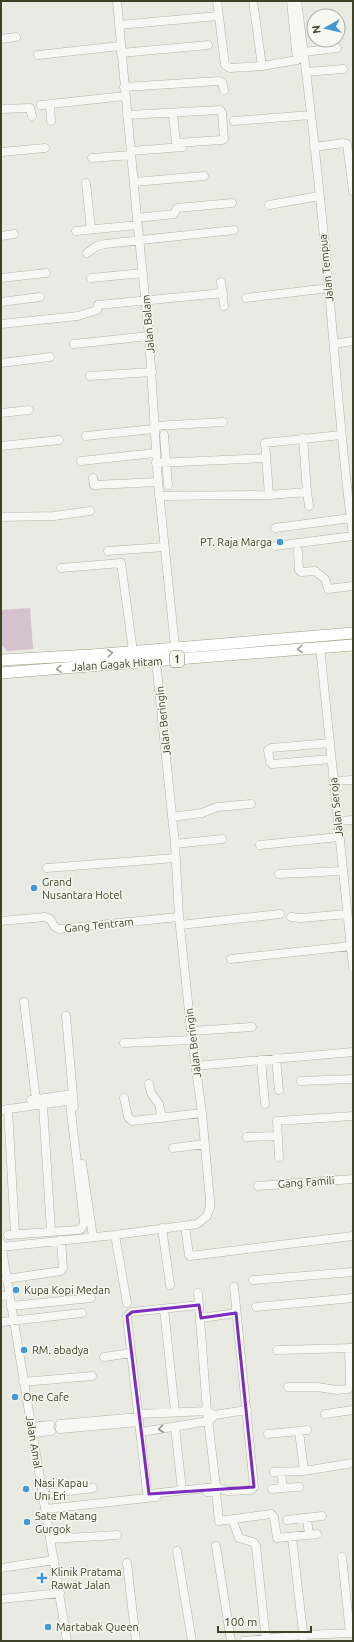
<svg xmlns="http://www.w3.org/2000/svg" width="354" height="1642" font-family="Ubuntu,sans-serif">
<rect width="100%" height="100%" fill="#e9eae1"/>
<!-- green -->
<path fill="#d4c2cf" d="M30,608L33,649L7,651L1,644V610Z"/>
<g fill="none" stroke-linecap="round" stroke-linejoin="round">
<!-- minor casing -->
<g stroke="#b2b5a6" stroke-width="9">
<path id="minor" d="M117,1L137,218L149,336L158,482L175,647
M217,1L225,65L230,68L262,66L297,60L291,1
M253,1L262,66
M297,1C310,97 320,193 329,289C336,372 342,454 353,536
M119,25L218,16
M1,39L16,37
M304,52L337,48
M121,53L208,45
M38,55L120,46
M306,72L343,69
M124,87L219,81L222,82L224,90
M50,104L51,121
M41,105L125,96
M1,109L30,108L32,116
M127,115L220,110L222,113L224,139L222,140L176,143L173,114
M234,121L311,115
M314,147L344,143L347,144L353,191
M131,151L183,147
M1,152L45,148
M92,158L131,155
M134,182L204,176
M86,183L91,229
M269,205L319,196
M137,218L174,214L177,208L232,203
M76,231L137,225
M1,236L14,234
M87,253L97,246L105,244L234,230
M1,278L46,273
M91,278L143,273
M221,282L224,306
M246,298L329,288
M1,302L40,297
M1,324L78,316L97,310L98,305L223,293
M74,344L149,336
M334,344L353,341
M1,363L50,357
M90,376L152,372
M1,413L29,410
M154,426L223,422
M164,435L168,485
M86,436L154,429
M1,446L59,440
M81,461L155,453
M156,463L265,458
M93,478L94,485L158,482
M307,492L309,506
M269,495L265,443L341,435
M159,496L269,495L307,492L303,438
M1,517L54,516L90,511
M275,528L351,518
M275,546L353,536
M108,551L164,547
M298,551L299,570L301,572L315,571L325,579L328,589L353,586
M61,568L121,563L133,651
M320,647L353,967
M330,743L271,748L268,750L270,762L272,764L331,759
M334,781L353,780
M172,817L202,813L217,807L251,804
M338,821L353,820
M175,844L222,839
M260,845L339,837
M47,868L175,858
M279,874L342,871
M291,917L301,918L347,914
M1,921L45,917L50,919L55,927L59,929L179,917
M180,925L280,914
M231,959L351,946
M24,1002L36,1100
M66,1016L74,1107
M191,1031L252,1027
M124,1043L192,1040
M276,1058L279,1090
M261,1060L265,1104
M195,1066L353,1052
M301,1081L353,1079
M149,1084L151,1093L159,1104L162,1118
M124,1098L128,1117L132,1121L202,1113
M31,1100L72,1094
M43,1105L51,1231
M8,1109L15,1234
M1,1110L67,1101L70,1103L84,1223L81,1229L77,1230L8,1235
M247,1137L277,1136
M173,1148L205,1144
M279,1157L277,1121L353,1116
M82,1164L93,1237
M258,1186L353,1179
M185,1226L189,1255L190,1256L353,1236
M162,1228L170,1285
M115,1235L127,1303
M1,1243L67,1641
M1,1247L115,1235L197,1224L207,1216L210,1207V1201L202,1113L192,1040L179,917L175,844L156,661
M6,1279L61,1271L63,1268L61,1240
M253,1280L353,1272
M198,1293L207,1411L216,1487
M1,1296L9,1295
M199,1305L132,1312L127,1316L147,1492L149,1494L216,1487L227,1491L251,1490L254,1487L234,1287
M11,1306L91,1298
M256,1307L353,1298
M164,1309L175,1411
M201,1318L236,1313
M1,1322L82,1313
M277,1350L353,1348
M104,1357L131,1353
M23,1382L92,1376
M288,1387H317L337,1390L348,1389L350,1387L349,1348
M138,1414L207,1411L214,1415L247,1410
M325,1414L353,1410
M60,1424L138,1417
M32,1427L50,1425
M175,1427L182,1490
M60,1429L139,1422
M141,1432L209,1421L212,1418
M33,1433L51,1431
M268,1434L299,1431
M304,1471L299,1431L307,1430
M274,1472L304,1471L353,1463
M283,1488L299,1487
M272,1489L283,1488L281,1473
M207,1492H216L219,1521L271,1514L274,1517L277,1538L317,1534
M43,1494L93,1488
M46,1509L156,1497
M307,1518L309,1535
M287,1520L322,1516
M234,1524L239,1538L253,1542L256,1546L266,1641
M292,1537L304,1641
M50,1539L117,1535
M216,1546L231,1641
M177,1551L192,1641
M342,1557L350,1633
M127,1563L136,1641
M1,1568L54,1560
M1,1599L60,1593
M244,1641L303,1635L353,1633"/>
</g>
<!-- highway casing -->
<g stroke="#9da288" stroke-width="12">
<path id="highway" d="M1,660L92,655L353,633
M1,673L353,645"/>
</g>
<!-- minor -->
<use href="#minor" stroke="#f7f8f4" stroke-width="8"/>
<!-- highway -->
<use href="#highway" stroke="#fff" stroke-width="11"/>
</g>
<!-- one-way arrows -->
<defs><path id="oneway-chevron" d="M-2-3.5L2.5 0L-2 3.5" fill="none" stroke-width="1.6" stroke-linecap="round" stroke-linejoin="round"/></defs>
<g stroke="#9ea194">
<use href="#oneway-chevron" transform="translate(300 649) rotate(175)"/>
<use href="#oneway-chevron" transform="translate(110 653) rotate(-6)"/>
<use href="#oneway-chevron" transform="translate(59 669) rotate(175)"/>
</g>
<use stroke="#919484" href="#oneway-chevron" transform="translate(161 1429) rotate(172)"/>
<!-- marked area -->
<path fill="none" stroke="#7b2cbf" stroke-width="3" stroke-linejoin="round" d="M199,1305L201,1318L236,1313L254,1487L149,1494L127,1316L132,1312Z"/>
<!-- markers -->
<g fill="#4198d4" stroke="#f7f7f1" stroke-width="1.5">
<circle cx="280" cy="542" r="4"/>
<circle cx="34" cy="888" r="4"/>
<circle cx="16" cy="1290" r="4"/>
<circle cx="24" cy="1350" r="4"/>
<circle cx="15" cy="1397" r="4"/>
<circle cx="26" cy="1489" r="4"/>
<circle cx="27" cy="1522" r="4"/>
<path d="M40 1572h4v4h4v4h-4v4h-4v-4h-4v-4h4z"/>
<circle cx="48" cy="1627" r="4"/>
</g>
<g text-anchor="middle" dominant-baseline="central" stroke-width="3" stroke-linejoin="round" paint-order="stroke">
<!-- shield labels -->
<rect fill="#f7f7f1" stroke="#767964" stroke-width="1" x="170" y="651" width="14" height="16" rx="3"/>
<g font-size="10" font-weight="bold" fill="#3e4328">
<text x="177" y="659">1</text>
</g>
<!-- street labels -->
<g font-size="11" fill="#3e4328" stroke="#f7f7f1">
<text transform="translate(326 268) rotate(-96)">Jalan Tempua</text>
<text transform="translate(148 324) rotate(-95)">Jalan Balam</text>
<text transform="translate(117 664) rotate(-4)">Jalan Gagak Hitam</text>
<text transform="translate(163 721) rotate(-96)">Jalan Beringin</text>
<text transform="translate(336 807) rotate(-96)">Jalan Seroja</text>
<text transform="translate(99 925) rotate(-6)">Gang Tentram</text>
<text transform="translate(193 1043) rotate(-97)">Jalan Beringin</text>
<text transform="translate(306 1182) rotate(-4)">Gang Famili</text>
<text transform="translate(34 1442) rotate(81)">Jalan Amal</text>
</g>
<!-- poi labels -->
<g font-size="11" fill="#3e4328" stroke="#f7f7f1" text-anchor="start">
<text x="272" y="542" text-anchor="end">PT. Raja Marga</text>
<text x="42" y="882">Grand<tspan x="42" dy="13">Nusantara Hotel</tspan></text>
<text x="24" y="1290">Kupa Kopi Medan</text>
<text x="32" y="1350">RM. abadya</text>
<text x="23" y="1397">One Cafe</text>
<text x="34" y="1483">Nasi Kapau<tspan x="34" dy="13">Uni Eri</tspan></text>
<text x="35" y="1516">Sate Matang<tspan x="35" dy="13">Gurgok</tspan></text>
<text x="51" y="1572">Klinik Pratama<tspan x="51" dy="13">Rawat Jalan</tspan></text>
<text x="56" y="1627">Martabak Queen</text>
</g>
</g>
<!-- border -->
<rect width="354" height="1642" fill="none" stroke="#3e4328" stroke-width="4"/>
<!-- north arrow -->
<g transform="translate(326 28) rotate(262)"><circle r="19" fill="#f7f7f1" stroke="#adafa1"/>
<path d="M0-3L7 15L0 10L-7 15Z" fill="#4198d4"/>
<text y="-6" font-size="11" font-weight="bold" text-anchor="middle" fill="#3e4328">N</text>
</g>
<!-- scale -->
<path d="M218 1626v6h93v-6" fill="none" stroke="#3e4328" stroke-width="2"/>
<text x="224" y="1626" font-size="12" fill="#3e4328" stroke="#f7f7f1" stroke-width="3" paint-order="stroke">100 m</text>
</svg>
